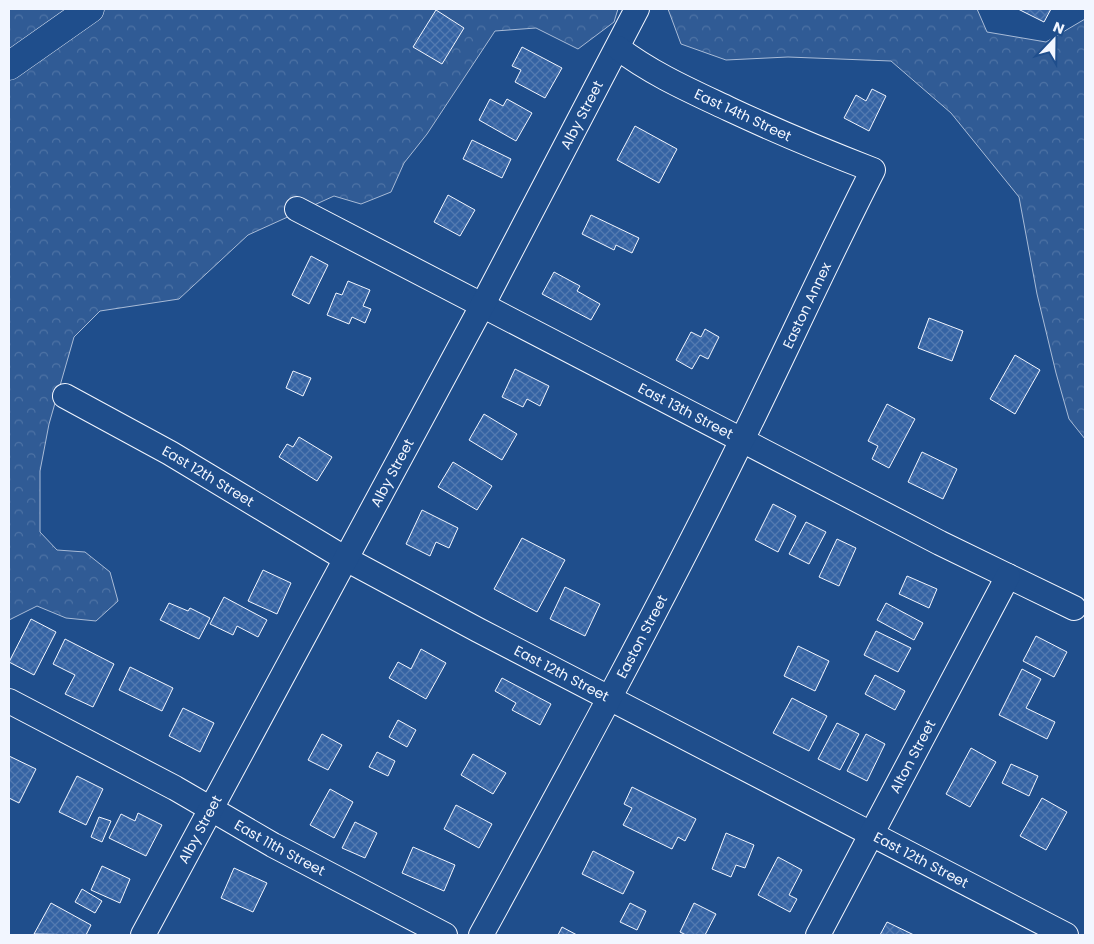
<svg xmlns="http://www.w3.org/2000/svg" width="1094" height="944" font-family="Poppins,sans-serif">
<defs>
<pattern id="forest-crowns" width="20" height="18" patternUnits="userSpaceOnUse" patternTransform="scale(1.25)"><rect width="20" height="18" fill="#305b95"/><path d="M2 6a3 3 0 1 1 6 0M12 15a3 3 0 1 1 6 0" fill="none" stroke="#4e73a5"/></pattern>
<pattern id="building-cross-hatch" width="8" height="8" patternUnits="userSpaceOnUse" patternTransform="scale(1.25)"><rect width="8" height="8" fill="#3563a3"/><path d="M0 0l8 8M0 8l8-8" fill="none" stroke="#537ab1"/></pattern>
</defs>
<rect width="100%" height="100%" fill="#1f4e8c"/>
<!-- forest -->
<path fill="url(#forest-crowns)" stroke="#a8bbd7" d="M9,9H618L614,22L578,49L536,28L495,31L427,134L404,163L391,192L361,204L334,196L248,235L179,299L100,311L74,337L49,424L40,471V532L57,550L85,552L110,572L118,601L96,621L66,618L37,606L9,620Z
M668,9H977L987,32L1046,42L1085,19V439L1069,419L1056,373L1037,294L1019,197L951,113L891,61L788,57L726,60L681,44Z"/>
<!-- building -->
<path fill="url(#building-cross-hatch)" stroke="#f2f6ff" d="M1018,9H1051L1044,22Z
M436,10L464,28L442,64L413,47Z
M522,47L562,68L545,98L515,82L521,70L512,66Z
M872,89L886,96L869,131L844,118L856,95L866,101Z
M490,99L503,106L507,99L532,113L516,141L479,120Z
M635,126L677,149L659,183L617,160Z
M472,140L511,159L502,178L463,159Z
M448,195L475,210L460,236L434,222Z
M591,215L639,238L632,253L616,245L614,250L582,234Z
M311,256L328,265L309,304L292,295Z
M554,272L580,286L577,291L600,304L591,320L542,294Z
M348,281L370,290L363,306L371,309L365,323L352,317L349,324L327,315L336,293L342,295Z
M929,318L963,331L952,361L918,348Z
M705,329L719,337L708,359L700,355L692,369L676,360L691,332L701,337Z
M1015,355L1040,370L1015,414L990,399Z
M515,369L549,386L540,406L527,399L523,407L502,397Z
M293,371L311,378L303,396L286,388Z
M887,404L915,419L889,468L872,459L878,446L868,441Z
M484,414L517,434L502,460L469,440Z
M299,437L332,457L317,481L279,457L287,444L293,447Z
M922,452L957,469L943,499L908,482Z
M453,462L492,486L477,510L438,487Z
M773,504L796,516L778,552L755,540Z
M422,510L458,528L449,548L436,542L430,556L406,544Z
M806,522L826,532L809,564L789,554Z
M522,538L565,560L537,612L494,589Z
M837,539L856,548L839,586L819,577Z
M263,570L291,583L277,614L248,601Z
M907,576L937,589L929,608L899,594Z
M565,587L600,604L585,636L550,619Z
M224,597L267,620L258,637L237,626L233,635L210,624Z
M169,603L188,611L190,608L210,618L199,639L160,620Z
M886,603L923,623L914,640L877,620Z
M31,619L56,632L34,675L9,662Z
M876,631L911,648L898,672L864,655Z
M1036,636L1067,652L1054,677L1023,661Z
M65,639L114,664L93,707L65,694L75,675L53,664Z
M798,646L829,661L815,691L784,676Z
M421,649L446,663L426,699L389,678L398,662L411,669Z
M130,667L173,688L162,711L119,690Z
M1022,669L1041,679L1026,708L1055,722L1047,739L999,715Z
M875,675L905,691L895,710L865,694Z
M502,678L551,704L540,725L512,710L516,703L495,691Z
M792,698L827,716L809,751L773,733Z
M183,708L214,723L200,752L169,736Z
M398,720L416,730L407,747L389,737Z
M837,723L859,734L840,770L818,759Z
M322,734L342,745L328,770L308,760Z
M866,734L885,744L867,781L847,771Z
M971,748L996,762L970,807L946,794Z
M377,752L395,761L388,776L369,767Z
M473,754L506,773L493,794L461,775Z
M9,756L36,769L19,803L9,798Z
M1011,764L1038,776L1029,796L1002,783Z
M77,776L103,789L86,825L59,812Z
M632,787L696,819L685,841L678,837L672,849L623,825L632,808L624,804Z
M330,789L353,802L334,838L310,825Z
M1042,798L1067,812L1046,850L1020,836Z
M456,805L492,824L479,848L444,829Z
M138,813L162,825L146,856L109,838L121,814L135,821Z
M99,817L111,821L102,842L91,837Z
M355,822L377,833L365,858L342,848Z
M726,833L754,845L745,868L736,865L731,877L712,869Z
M413,847L455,865L444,891L402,873Z
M593,851L634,872L623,894L582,874Z
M778,857L802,870L789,895L797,899L790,912L758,895Z
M102,866L130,879L120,903L91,890Z
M234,868L267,883L253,912L221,898Z
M82,889L102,901L95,913L75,902Z
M51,903L91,925L86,935L34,934Z
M630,903L646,911L637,930L620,922Z
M694,903L716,914L705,935H686L680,932Z
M887,922L914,935H880Z
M562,927L577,935H558Z"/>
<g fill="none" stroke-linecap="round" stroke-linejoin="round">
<!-- minor casing -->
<g stroke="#f2f6ff" stroke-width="26">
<g id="minor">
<path id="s1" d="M297,209L940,543L1074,608"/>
<path id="s2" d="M65,396L170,453L346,559L478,630L1066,935"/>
<path id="s3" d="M9,701L175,788L273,845L445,935"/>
<path id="s4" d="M143,935L482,306L637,9"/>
<path id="s5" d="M481,935C570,772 659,609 741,442C786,351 827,260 873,170C824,151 776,131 729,109C691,91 652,74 618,48"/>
<path id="s6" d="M818,935L1008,576"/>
</g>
</g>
<!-- highway casing -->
<g stroke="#f2f6ff" stroke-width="29">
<path id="highway" d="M9,66L90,9"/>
</g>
<!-- minor -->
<use href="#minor" stroke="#1f4e8c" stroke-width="24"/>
<!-- highway -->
<use href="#highway" stroke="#1f4e8c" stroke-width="28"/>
</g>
<g text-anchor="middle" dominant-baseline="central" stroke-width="4" stroke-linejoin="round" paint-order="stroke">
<!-- street labels -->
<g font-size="14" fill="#f2f6ff" stroke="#1f4e8c">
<text transform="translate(743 115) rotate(25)">East 14th Street</text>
<text stroke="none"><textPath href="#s4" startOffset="930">Alby Street</textPath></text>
<text stroke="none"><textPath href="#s5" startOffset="709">Easton Annex</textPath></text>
<text stroke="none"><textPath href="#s1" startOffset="438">East 13th Street</textPath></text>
<text stroke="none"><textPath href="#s4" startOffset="525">Alby Street</textPath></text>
<text stroke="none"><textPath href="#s2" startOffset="164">East 12th Street</textPath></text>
<text stroke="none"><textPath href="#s5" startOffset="339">Easton Street</textPath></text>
<text stroke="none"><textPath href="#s2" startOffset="569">East 12th Street</textPath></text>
<text stroke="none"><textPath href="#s6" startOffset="202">Alton Street</textPath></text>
<text stroke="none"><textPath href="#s4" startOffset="120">Alby Street</textPath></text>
<text stroke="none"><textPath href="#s3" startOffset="308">East 11th Street</textPath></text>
<text stroke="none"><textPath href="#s2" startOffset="974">East 12th Street</textPath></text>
</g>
</g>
<!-- border -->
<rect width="1094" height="944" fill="none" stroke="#f2f6ff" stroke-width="20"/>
<!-- north arrow -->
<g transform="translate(1054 40) rotate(22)" stroke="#1f4e8c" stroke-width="4" paint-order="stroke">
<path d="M0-4L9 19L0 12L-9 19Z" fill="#f2f6ff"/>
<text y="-8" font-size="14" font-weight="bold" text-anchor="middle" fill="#f2f6ff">N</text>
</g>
</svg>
